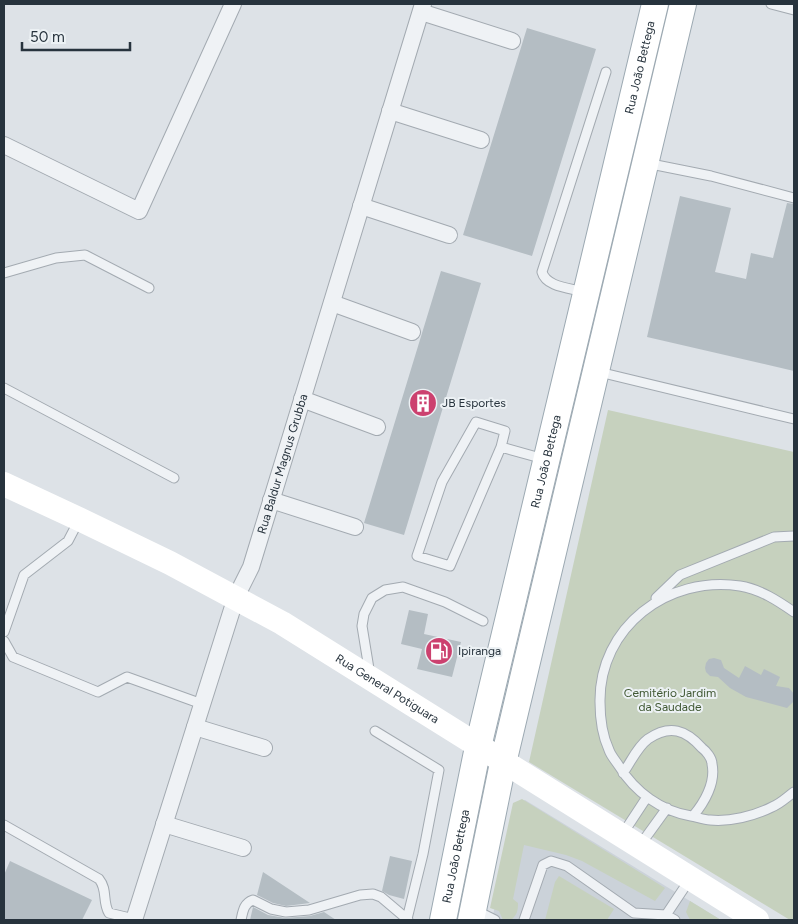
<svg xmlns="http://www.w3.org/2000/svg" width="798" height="924" font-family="Figtree,sans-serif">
<rect width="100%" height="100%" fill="#dde2e7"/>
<!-- built -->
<path fill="#cbd2d9" d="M525,800L721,920H492L516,804Z"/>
<!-- green -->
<path fill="#c6d1be" d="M608,410L794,452V920H790L529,762Z
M522,799L665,888L655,901L582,861L566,855L524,845L513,899L518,903C518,911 517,915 511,920H503L499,911L490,908L513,803Z
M559,876L614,909L607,920H545L555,882Z
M690,901L721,920H690L686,912Z"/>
<!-- building -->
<path fill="#b4bdc3" d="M527,28L596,49L532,256L463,235Z
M680,196L731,208L715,272L746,279L751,253L773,258L787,203L794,204V371L647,337Z
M441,271L481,283L404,535L364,523Z
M409,610L428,614L424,634L461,642L452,677L417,669L422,649L401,644Z
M714,658L721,660L724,668L739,678L745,666L761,675L764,669L780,677L776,686L789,688L794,694V701L787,708L746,697L730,688L718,677L710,676L706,672L705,668L706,663L709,659Z
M390,856L412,861L404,899L389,895L382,891Z
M10,861L92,900L82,920H4V875Z
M263,872L310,903L286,906L273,903L257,895Z
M253,907L268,915L285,918L310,916L324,912L336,920H250Z"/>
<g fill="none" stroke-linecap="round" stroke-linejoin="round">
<!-- service casing -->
<g stroke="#a3aab1" stroke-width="11">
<path id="service" d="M771,4L794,10
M646,163L711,176L794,198
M4,273L56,258L85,255L149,288
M584,292C570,288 546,287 542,272L606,72
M599,372L794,419
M4,388L174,478
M476,422L505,431L501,447L450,566L417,556L442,482Z
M501,447L544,459
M656,598L680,575L774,537L794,536
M794,612C778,601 760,589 740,586C668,575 599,627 600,702C600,718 602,735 609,750C611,756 616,761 619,766C635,792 661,811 691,816C697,817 704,820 710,820C730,822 754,816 772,807C780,804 787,797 794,792
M4,632L24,575L68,541L79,520
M4,641L13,657L98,692L127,677L202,704
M370,675L362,626L364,614L372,598L385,590L403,587L445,602L483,621
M375,731L439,770L423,854L407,919L408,920
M623,773C631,762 637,747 648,739C670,724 686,730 702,748C706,751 712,758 712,764C716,783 704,803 693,816
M4,825L99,879C108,890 102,902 109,913L134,919
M622,835L647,797
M639,844L646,837L667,808
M475,910L495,920
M241,920C243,911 244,903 253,900L271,909L286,912L309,910L360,895L373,894L381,897L407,919
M524,920L543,865L551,861L567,866L634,913L666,915
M675,920L666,915L690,879"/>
</g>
<!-- minor casing -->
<g stroke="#a3aab1" stroke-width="18">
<g id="minor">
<path d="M421,12L512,41"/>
<path d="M390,111L481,140"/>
<path d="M4,145L139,211L233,4"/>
<path d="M361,206L449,235"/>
<path d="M332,303L412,332"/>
<path d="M302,399L377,427"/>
<path d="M271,500L355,527"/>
<path d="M195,727L264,748"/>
<path d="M164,824L243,848"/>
<path id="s1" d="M134,920L236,597L251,567L423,4"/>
</g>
</g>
<!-- primary casing -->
<g stroke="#9ca9b2" stroke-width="28">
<g id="primary">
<path id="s3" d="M443,920L478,747L655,4"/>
<path d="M471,920L503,763L683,4"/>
</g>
</g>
<!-- service -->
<use href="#service" stroke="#eff2f5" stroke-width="9"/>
<!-- minor -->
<use href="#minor" stroke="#eff2f5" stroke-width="16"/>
<!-- secondary -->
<path stroke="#fff" stroke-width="24" id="s2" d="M4,484L79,519L170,563L282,623L757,920"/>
<!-- primary -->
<use href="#primary" stroke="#fff" stroke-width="26"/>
</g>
<!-- icons -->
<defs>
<g id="building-disc" transform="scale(1.4375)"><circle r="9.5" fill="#cc416f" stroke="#ecf1f4"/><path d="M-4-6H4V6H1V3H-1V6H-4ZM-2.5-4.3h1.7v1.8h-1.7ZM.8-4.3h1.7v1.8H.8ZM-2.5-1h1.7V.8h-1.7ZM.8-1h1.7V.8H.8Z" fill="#fff"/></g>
<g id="fuel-disc" transform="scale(1.4375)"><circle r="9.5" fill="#cc416f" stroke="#ecf1f4"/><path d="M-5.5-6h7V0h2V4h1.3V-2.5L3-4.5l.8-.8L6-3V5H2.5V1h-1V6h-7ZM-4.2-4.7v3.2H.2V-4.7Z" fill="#fff"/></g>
</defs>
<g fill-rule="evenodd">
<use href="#building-disc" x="423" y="403"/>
<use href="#fuel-disc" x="439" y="651"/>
</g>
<g text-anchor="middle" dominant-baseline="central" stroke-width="4" stroke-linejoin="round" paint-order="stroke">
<!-- street labels -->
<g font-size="12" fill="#27333d" stroke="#ecf1f4">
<text stroke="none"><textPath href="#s3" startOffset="875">Rua João Bettega</textPath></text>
<text stroke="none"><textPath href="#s3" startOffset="470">Rua João Bettega</textPath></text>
<text stroke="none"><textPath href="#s1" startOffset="480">Rua Baldur Magnus Grubba</textPath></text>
<text stroke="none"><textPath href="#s2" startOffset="435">Rua General Potiguara</textPath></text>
<text stroke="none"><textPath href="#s3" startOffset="65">Rua João Bettega</textPath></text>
</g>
<!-- poi labels -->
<g font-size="12" fill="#27333d" stroke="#ecf1f4" text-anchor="start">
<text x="442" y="403">JB Esportes</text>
<text x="458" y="651">Ipiranga</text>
</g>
<!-- park labels -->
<g font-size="12" fill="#415934" stroke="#ecf1f4">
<text x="670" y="693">Cemitério Jardim<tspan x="670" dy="14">da Saudade</tspan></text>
</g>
</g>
<!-- border -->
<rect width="798" height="924" fill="none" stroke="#27333d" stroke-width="10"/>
<!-- scale -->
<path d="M22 42v8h108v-8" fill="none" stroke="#27333d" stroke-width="2.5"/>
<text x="30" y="42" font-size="15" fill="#27333d" stroke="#ecf1f4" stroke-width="4" paint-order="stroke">50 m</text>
</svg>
